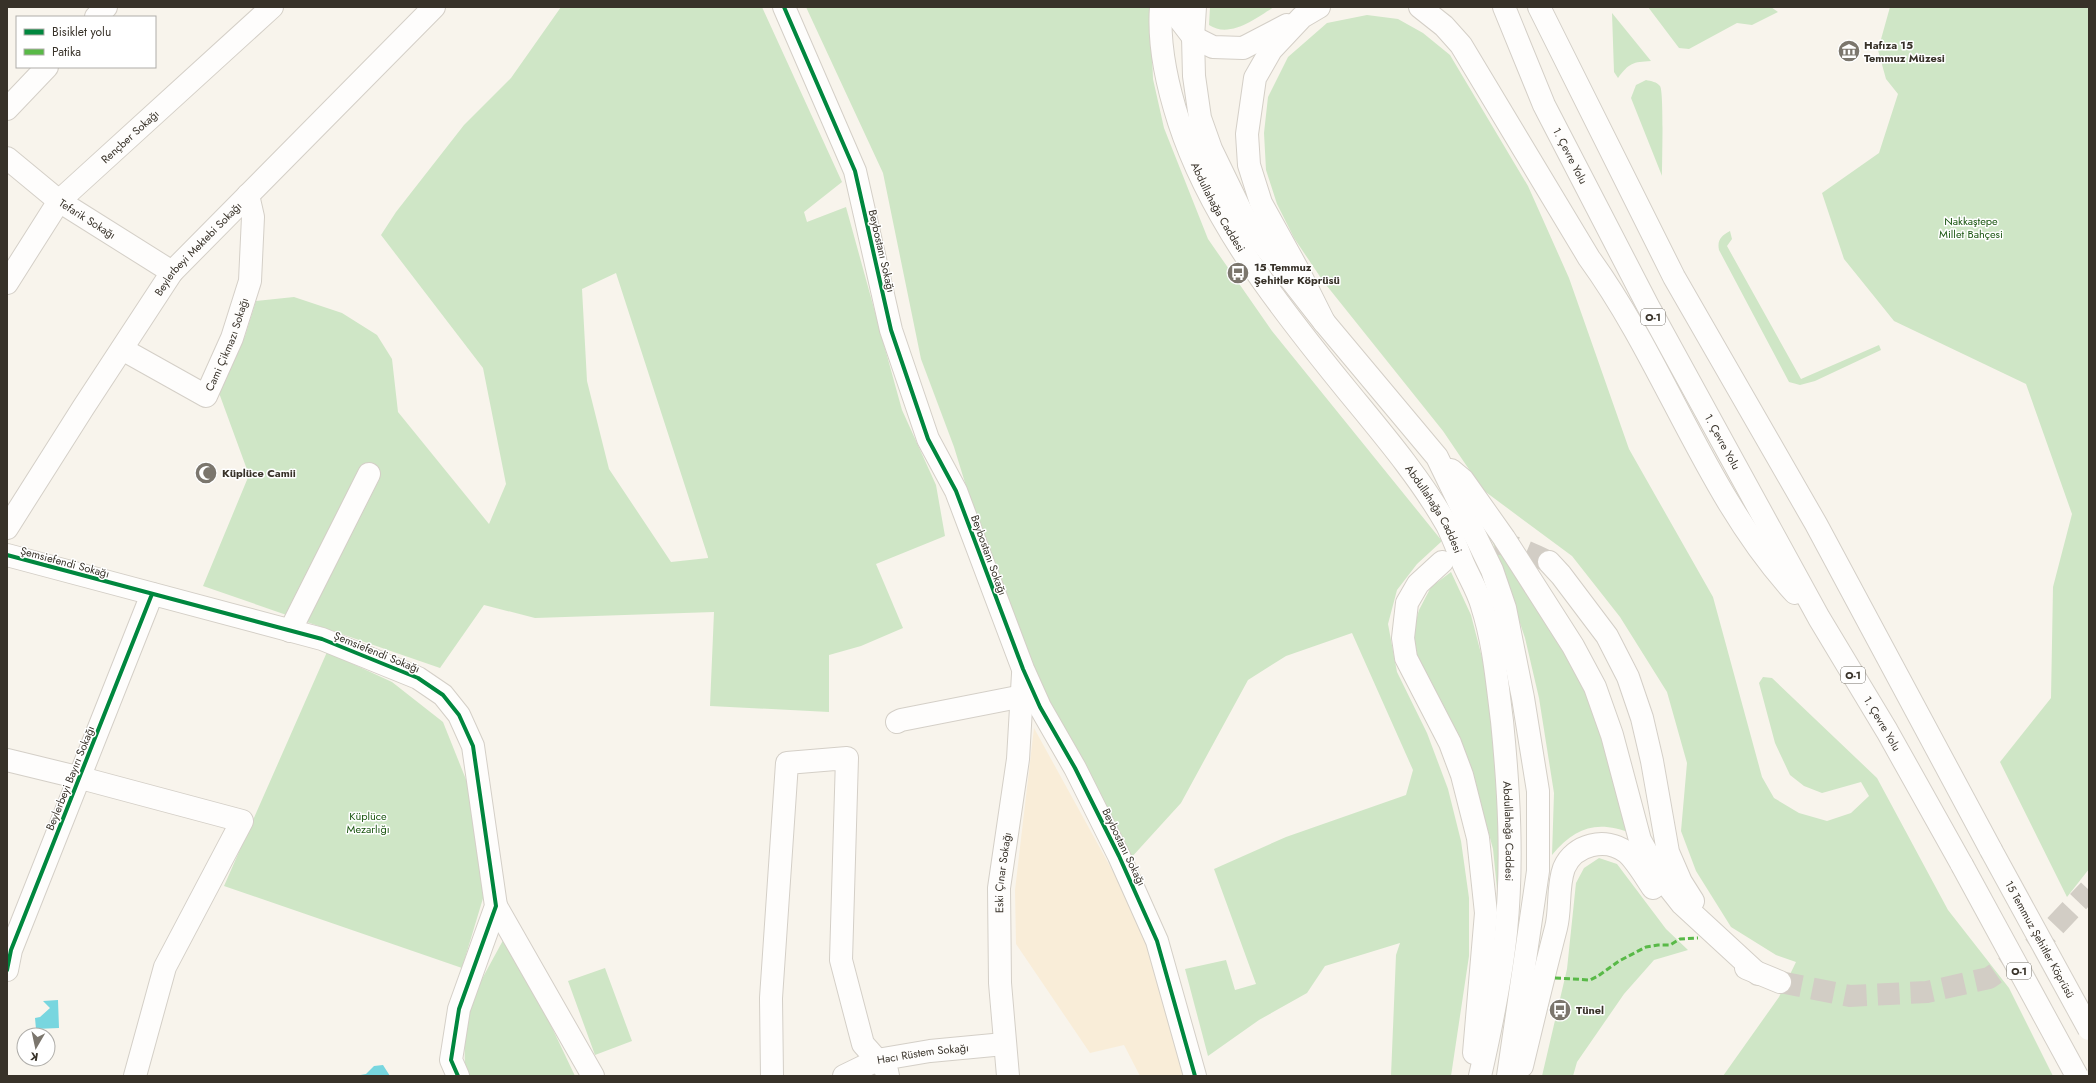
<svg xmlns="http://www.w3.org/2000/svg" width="2096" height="1083" font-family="Jost,sans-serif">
<rect width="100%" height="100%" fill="#f8f4ec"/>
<!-- built -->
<path fill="#f9edd8" d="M1034,728L1150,939L1185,1076H1140L1124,1045L1090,1053L1016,944L1015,890Z"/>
<!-- green -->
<path fill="#cfe6c6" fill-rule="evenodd" d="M561,7H762L842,182L804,212L807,222L846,207L902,410L936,485L945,536L876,564L903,628L861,646L829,655V712L710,706L714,612L535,618L484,605L440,668L203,586L249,475L219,393L245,336L256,301L294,297L342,313L377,335L392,359L398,412L489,524L506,484L483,368L381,235L396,212L464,125L511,78ZM616,273L708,557V558L671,562L609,469L587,381L582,289Z
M806,7H1154L1151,30L1153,79L1164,128L1208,239L1272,331L1442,541L1417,564L1397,590L1388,624L1397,672L1427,733L1448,789L1461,841L1469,898V956L1451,1076H1391L1396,955L1400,943L1325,966L1307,993L1259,1020L1208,1056L1185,969L1226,960L1235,990L1256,984L1214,869L1286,837L1406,795L1413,770L1352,633L1286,656L1248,680L1181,803L1130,859L1010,629L954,447L921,359L883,173Z
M1210,7H1274C1256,18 1230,39 1209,25Z
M1648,7H1771L1778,12L1752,25L1737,23L1689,49L1679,48Z
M1890,7H2089V869L2067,897L2000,762L2051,698L2053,587L2072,514L2026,384L1894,321L1844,259L1822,193L1879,153L1898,94L1886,79L1878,50Z
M1612,13L1651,61C1633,62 1629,63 1618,78L1614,72Z
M1367,15L1398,19L1423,33L1450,55L1528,186L1569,278L1629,449L1713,597L1762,777L1774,798L1799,813L1827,821L1851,813L1869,796L1861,782L1822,793L1804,786L1790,775L1775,743L1759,683L1763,677L1772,678L1877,778L1948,910L2009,988L2053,1076H1723L1779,997L1796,962L1776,955L1731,927L1696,871L1681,831L1687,763L1667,692L1620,617L1572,556L1483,490L1443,431L1323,281L1294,238L1277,204L1266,170L1264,133L1268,97L1288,57L1327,23Z
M1646,80C1651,81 1657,82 1660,86C1664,91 1662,163 1662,176L1631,98L1636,85Z
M1730,231L1732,239L1727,246L1801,379L1879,345L1881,350L1815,381L1800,385L1789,382L1719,250C1717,240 1721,236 1730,231Z
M1492,540L1556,631L1581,676L1633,834C1598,820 1576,826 1552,855L1554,793L1539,698L1525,638Z
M1451,572L1471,615L1486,673L1498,738L1500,919L1493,849L1474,779L1415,658L1412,635L1419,610L1431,587Z
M327,652L392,682L443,722L475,802L487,885L462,968L224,886Z
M1599,858L1617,864L1666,929L1688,950L1654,960L1624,994L1577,1062L1573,1076H1542L1567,969L1576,883L1584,868Z
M507,933L575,1076H465L464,1012Z
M605,968L632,1041L595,1055L568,981Z"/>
<!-- water -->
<path fill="#78d6df" d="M58,1000L59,1028L36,1029L35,1018L40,1017L50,1008L43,1001Z
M383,1065L390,1076H355L366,1074L374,1066Z"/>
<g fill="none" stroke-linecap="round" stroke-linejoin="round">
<!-- major-tunnel -->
<path stroke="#d2cdc5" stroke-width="22" stroke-dasharray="22 11" stroke-linecap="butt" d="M1463,550C1491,534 1523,549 1549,562
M1780,982L1850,996L1927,992L1989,978L2038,944L2089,890"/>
<!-- minor casing -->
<g stroke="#d4cfc7" stroke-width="24">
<g id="minor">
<path d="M784,7L855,171L891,330L928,439L956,491L1023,669L1040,707L1075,768L1119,856L1157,941L1195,1076"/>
<path d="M96,17L106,7"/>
<path d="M7,109L47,67"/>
<path id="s1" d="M7,158L59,201L172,272"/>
<path id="s2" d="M7,283L59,201L272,7"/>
<path id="s3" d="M122,349L206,396L232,338L250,281L253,217L248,195"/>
<path id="s4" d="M7,528L83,408L172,272L434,7"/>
<path d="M7,555L322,639L418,678L443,695L459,715L473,746L496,906L459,1009L451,1060L458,1076"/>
<path d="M290,631L369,474"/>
<path d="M897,722L901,720L1023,696"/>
<path d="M7,760L81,778L242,821L165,967L135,1076"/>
<path d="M496,906L593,1076"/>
<path d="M7,970L11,950L152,594"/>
<path d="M772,1076L771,998L787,763L847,758L841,960L863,1044L887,1071L888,1076"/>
<path id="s5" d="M844,1076L877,1060L930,1051L1004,1044"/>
<path id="s6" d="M1008,1076L1000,983L999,888L1018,759L1023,674"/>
</g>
</g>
<!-- major casing -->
<g stroke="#d4cfc7" stroke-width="24">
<g id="major">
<path id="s7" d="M1161,7C1158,46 1167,85 1179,122C1211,221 1281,309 1346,389C1382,433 1419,476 1447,525C1453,537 1458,551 1463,563C1469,577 1478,591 1482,606C1494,643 1497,683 1502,721C1509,791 1513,861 1506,932C1501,980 1491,1028 1480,1076"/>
<path d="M1195,7L1193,37L1194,76L1200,118L1211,149L1243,215L1267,249L1324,322L1437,457L1492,570L1505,608L1523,698L1538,791V871L1508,1076"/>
<path d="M1451,470L1463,480L1504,538L1573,646L1595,687L1612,735L1640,840L1660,876L1682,904L1758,974"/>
<path d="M1442,562L1418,584L1407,603L1403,638L1406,658L1450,743L1462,775L1478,838L1486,913L1474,1053"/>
<path d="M1549,562L1561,575L1607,636L1628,677L1642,718L1652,761L1668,852L1681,882L1693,901"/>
<path d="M1746,968L1780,982"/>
<path d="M1522,1066C1533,1020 1544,974 1556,928C1561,909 1557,887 1564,868C1574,844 1606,837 1626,852C1635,859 1646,878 1653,888"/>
</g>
</g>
<!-- highway casing -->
<g stroke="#d4cfc7" stroke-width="24">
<g id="highway">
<path d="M1179,7L1180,20L1193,37L1213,47L1243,48L1287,25"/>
<path d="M1319,7L1302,17L1271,50L1255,78L1247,134L1249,165L1261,203L1298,270L1324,322"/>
<path d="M1420,7L1444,26L1461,45L1589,258C1666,364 1706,496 1795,593"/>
<path id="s8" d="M1504,7L1544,105L1648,306L1819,618L1887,731L1962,865"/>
<path d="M1539,7L1674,277L1816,524L1991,850"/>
</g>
</g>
<!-- minor -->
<use href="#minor" stroke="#fefdfc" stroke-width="22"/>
<!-- major -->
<use href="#major" stroke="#fefdfc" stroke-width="22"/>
<!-- highway -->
<use href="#highway" stroke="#fefdfc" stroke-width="22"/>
<!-- highway-bridge casing -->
<g stroke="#d4cfc7" stroke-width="24" stroke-linecap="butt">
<g id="highway-bridge">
<path id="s9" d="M1991,850L2089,1029"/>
<path d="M1962,865L2077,1076"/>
</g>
</g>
<!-- highway-bridge -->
<use href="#highway-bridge" stroke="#fefdfc" stroke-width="22"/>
<!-- quiet -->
<path stroke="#58b947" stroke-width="3" stroke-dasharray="6 3" stroke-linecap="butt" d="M1555,978L1590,980L1598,976L1619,961L1646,947L1658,945H1670L1680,939L1698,938"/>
<!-- cycleway casing -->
<g stroke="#fff" stroke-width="6">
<path id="cycleway" d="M784,7L855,171L891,330L928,439L956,491L1023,669L1040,707L1075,768L1119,856L1157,941L1195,1076
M7,555L322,639L418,678L443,695L459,715L473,746L496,906L459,1009L451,1060L458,1076
M7,970L11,950L152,594"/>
</g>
<!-- cycleway -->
<use href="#cycleway" stroke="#00873e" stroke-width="4"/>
</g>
<!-- icons -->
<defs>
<g id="museum-disc" transform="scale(1.15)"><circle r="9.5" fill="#7b766d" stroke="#fff"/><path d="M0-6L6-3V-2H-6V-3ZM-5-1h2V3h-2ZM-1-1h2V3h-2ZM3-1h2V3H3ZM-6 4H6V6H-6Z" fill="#fff"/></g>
<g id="bus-disc" transform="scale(1.15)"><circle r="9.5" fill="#7b766d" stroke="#fff"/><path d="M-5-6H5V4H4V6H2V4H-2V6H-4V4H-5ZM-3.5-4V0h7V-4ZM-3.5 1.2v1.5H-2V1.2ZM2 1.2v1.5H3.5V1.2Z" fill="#fff"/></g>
<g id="mosque-disc" transform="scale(1.15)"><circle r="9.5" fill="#7b766d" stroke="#fff"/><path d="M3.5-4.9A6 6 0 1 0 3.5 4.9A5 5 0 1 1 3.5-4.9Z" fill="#fff"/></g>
</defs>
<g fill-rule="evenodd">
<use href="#museum-disc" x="1849" y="51"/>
<use href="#bus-disc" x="1238" y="273"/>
<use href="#mosque-disc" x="206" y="473"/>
<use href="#bus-disc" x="1560" y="1010"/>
</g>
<g text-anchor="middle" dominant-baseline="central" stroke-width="3" stroke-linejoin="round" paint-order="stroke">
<!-- shield labels -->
<g fill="#fff" stroke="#747069" stroke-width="1">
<rect x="1641" y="309" width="24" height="16" rx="3"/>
<rect x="1841" y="667" width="24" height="16" rx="3"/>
<rect x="2007" y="963" width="24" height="16" rx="3"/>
</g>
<g font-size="10" font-weight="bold" fill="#383229">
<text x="1653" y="317">O-1</text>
<text x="1853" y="675">O-1</text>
<text x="2019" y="971">O-1</text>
</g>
<!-- poi labels -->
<g font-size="11" font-weight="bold" fill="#383229" stroke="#fff" text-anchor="start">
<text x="1864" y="45">Hafıza 15<tspan x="1864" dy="13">Temmuz Müzesi</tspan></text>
<text x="1254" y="267">15 Temmuz<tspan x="1254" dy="13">Şehitler Köprüsü</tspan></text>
<text x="222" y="473">Küplüce Camii</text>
<text x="1576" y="1010">Tünel</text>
</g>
<!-- street labels -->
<g font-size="11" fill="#383229" stroke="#fff">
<text stroke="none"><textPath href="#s2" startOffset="193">Rençber Sokağı</textPath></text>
<text stroke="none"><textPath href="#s8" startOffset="163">1. Çevre Yolu</textPath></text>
<text stroke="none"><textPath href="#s7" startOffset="211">Abdullahağa Caddesi</textPath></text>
<text stroke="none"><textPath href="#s1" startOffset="101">Tefarik Sokağı</textPath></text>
<text stroke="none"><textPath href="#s4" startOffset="339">Beylerbeyi Mektebi Sokağı</textPath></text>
<text transform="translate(882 251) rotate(77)">Beybostanı Sokağı</text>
<text stroke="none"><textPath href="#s3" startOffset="152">Cami Çikmazı Sokağı</textPath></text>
<text stroke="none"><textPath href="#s8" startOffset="487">1. Çevre Yolu</textPath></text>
<text stroke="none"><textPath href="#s7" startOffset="583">Abdullahağa Caddesi</textPath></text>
<text transform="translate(989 555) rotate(70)">Beybostanı Sokağı</text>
<text transform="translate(65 562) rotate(15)">Şemsiefendi Sokağı</text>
<text transform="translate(377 652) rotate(22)">Şemsiefendi Sokağı</text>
<text stroke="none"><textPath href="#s8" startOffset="811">1. Çevre Yolu</textPath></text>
<text transform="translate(70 778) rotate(-68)">Beylerbeyi Bayırı Sokağı</text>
<text stroke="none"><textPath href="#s7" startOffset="919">Abdullahağa Caddesi</textPath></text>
<text transform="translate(1124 847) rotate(64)">Beybostanı Sokağı</text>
<text stroke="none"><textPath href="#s6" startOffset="204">Eski Çınar Sokağı</textPath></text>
<text stroke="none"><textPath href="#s9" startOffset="102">15 Temmuz Şehitler Köprüsü</textPath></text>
<text stroke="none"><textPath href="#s5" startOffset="83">Hacı Rüstem Sokağı</textPath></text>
</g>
<!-- park labels -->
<g font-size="11" fill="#1a5510" stroke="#fff">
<text x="1971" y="221">Nakkaştepe<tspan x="1971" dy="13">Millet Bahçesi</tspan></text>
<text x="368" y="816">Küplüce<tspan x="368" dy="13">Mezarlığı</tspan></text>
</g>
</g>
<!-- border -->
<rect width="2096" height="1083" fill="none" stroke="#383229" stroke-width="16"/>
<!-- legend -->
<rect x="16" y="16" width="140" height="52" fill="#ffffff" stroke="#afada9"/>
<rect x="24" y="29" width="20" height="6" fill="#00873e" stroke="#afada9"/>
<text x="52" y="36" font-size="12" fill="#383229">Bisiklet yolu</text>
<rect x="24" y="49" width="20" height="6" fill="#58b947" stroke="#afada9"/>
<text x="52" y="56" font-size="12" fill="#383229">Patika</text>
<!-- north arrow -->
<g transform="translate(36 1047) rotate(189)"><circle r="19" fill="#ffffff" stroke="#afada9"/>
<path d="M0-3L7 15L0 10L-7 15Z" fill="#7b766d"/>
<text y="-6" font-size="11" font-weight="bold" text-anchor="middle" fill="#383229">K</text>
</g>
</svg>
